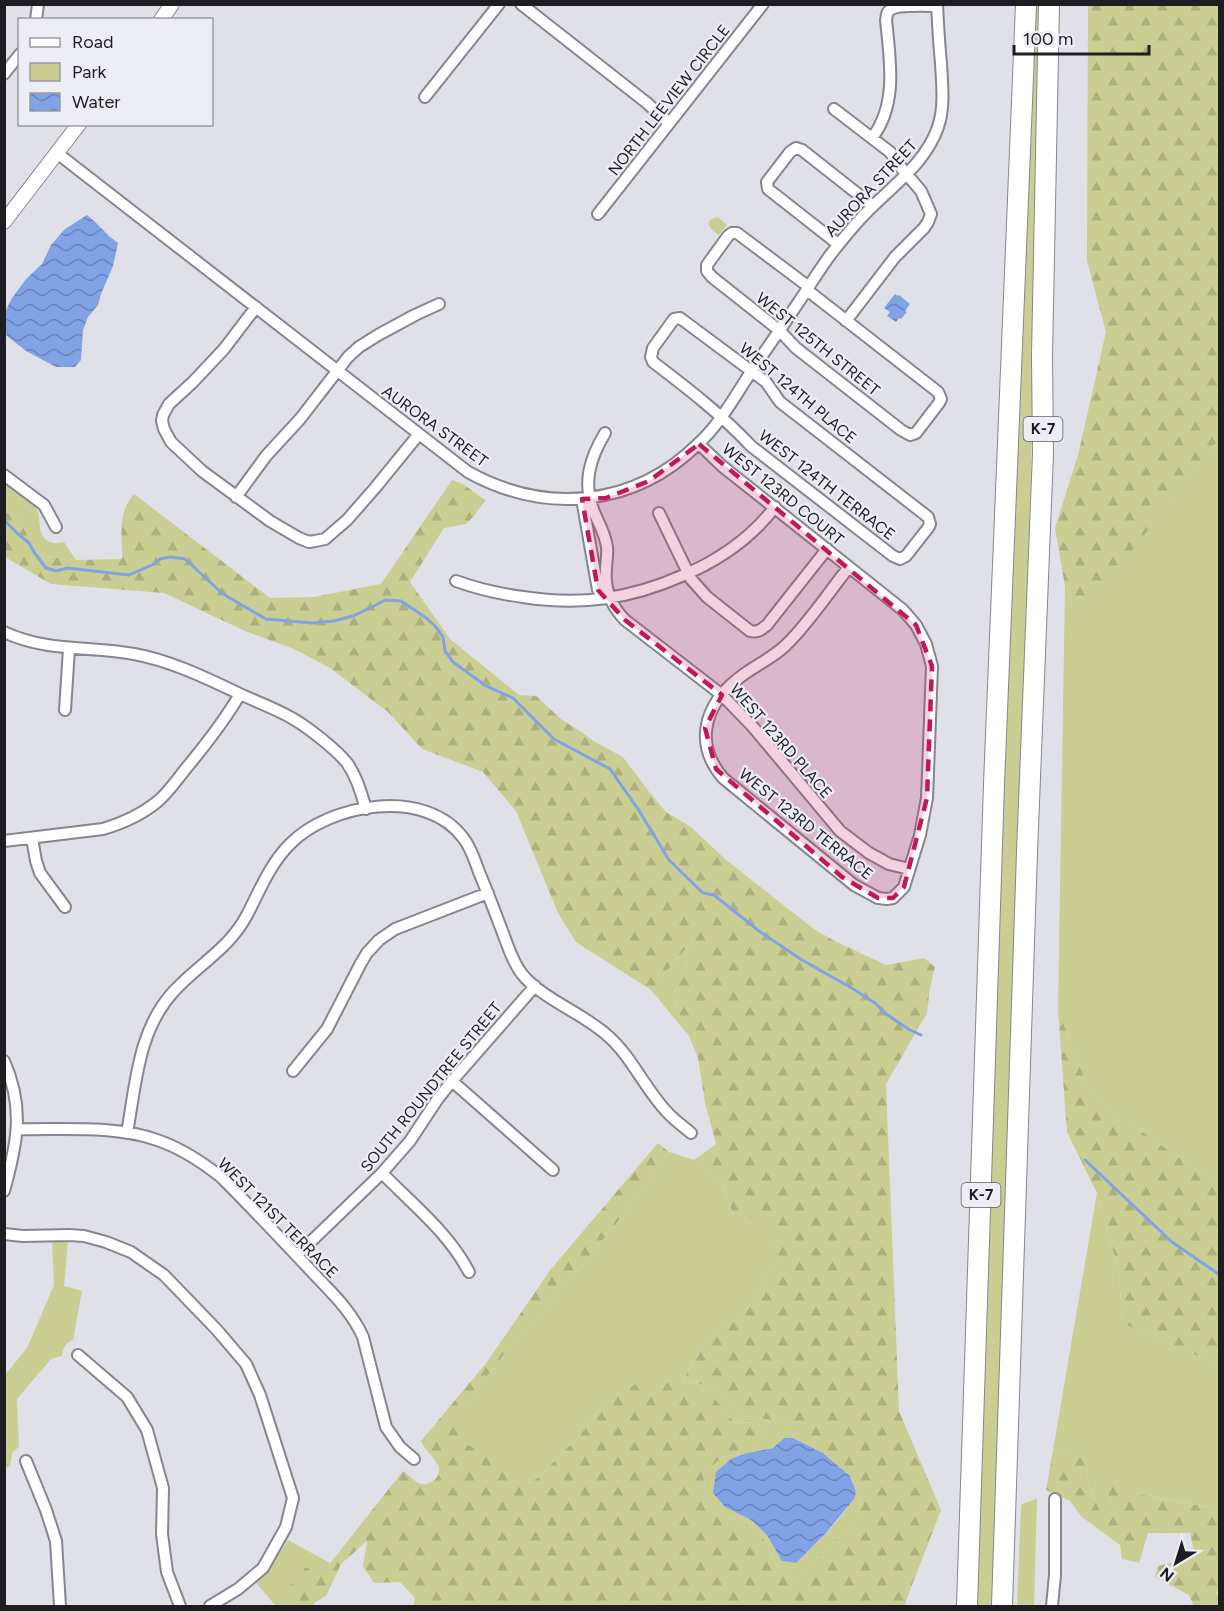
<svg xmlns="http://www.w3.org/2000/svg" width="1224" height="1611" font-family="Figtree,sans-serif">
<defs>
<pattern id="forest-firs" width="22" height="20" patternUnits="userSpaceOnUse" patternTransform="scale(1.5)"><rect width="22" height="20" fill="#cace93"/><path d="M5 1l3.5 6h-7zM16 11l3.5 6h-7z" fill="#adb07e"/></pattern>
<pattern id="park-tufts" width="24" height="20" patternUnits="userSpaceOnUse" patternTransform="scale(1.5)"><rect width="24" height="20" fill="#cace93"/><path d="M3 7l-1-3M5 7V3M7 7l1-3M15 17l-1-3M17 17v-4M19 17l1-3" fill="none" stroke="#adb07e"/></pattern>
<pattern id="water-waves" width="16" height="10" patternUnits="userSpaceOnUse" patternTransform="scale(1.5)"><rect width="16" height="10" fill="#81a3e6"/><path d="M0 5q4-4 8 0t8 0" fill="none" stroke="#6984ba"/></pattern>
</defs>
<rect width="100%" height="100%" fill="#e0e0e9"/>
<!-- green -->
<path fill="#cace93" d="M1040,4L1031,474L993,1606H976L1014,470L1035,5Z
M1219,439V1186L1091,1095L1058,1010L1065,586L1082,614Z
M4,481C14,489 27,496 34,505C44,516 34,535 50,542C55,544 58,543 64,542L76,560L39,555L17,517L5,511Z
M694,939L687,963L673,997L689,1036L651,990Z
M669,1152L694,1160L721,1180L733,1214L765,1221L779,1257L748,1307L705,1344L682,1381L715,1387L746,1416L789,1423L793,1438H784L773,1448L755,1452L764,1434L758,1423L734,1422L711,1394L607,1400L580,1435L539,1477L527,1484L461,1442V1411L504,1354L567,1283L625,1213Z
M1097,1193L1119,1272L1122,1323L1219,1365V1522L1209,1507C1173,1501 1138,1495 1103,1483L1113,1508L1100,1511L1089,1486L1085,1459L1053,1450Z
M52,1241H68L64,1286L82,1291L73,1340C65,1343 63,1348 62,1356L51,1359L17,1399L19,1447L12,1453L10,1466L5,1468V1375L27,1348L54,1285Z
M743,1454L731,1459L725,1507L751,1520L767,1535L782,1561L795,1563C813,1547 848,1514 856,1492L850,1476L862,1495L853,1528L830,1544L795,1581L777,1566L759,1530L728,1517L707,1502L703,1474L722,1457Z
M1037,1498L1034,1606H1017L1021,1505Z
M288,1540L330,1563L328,1566L279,1599L283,1606H276L256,1583L270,1567Z"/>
<!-- forest -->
<path fill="url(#forest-firs)" d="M1088,5H1219V439L1082,615L1065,586L1055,528L1078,455L1106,332L1087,261Z
M452,480L463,484L485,500L474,516L466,524L444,528L410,582L450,639L519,695L536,696L562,720L577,729L595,742L623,757L650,793L666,812L691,827L725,859L815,930L837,942L886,965L924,958L935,967L930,988L927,1013L886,1084L899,1411L941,1510L904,1606H414L415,1598L400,1582L374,1583L363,1566L367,1541L341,1564L326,1596L314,1603V1606H283L278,1599L305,1568L328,1566L403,1471C408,1474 413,1480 418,1483C429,1488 443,1477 438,1465C433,1456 425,1450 421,1441L487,1362L551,1269L658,1143L669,1152L625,1213L567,1283L504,1354L461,1411V1442L518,1468L527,1484L539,1477L580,1435L607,1400L642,1381L676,1384L711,1394L734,1422L758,1423L764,1434L755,1452L722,1457L703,1474L707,1502L728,1517L759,1530L777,1566L795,1581L830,1544L853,1528L862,1495L850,1476L823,1453L793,1438L789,1423L746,1416L715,1387L682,1381L705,1344L748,1307L779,1257L765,1222L733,1214L721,1180L694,1160L716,1144L705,1103L698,1058L673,997L687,963L693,940L651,990L576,942L558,913L516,811L483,772L422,749L388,712L330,668L294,649L245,631L164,593L51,584L5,557L4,511L17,517L39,555L76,560L122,559C123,534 116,516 134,494L270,598L314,597L381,584Z
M1058,1010L1091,1095L1219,1186V1365L1122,1323L1119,1272L1097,1193L1067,1132Z
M1053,1450L1085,1459L1089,1486L1100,1511L1113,1507L1102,1482C1137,1495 1172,1501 1209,1507L1219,1522V1591L1216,1592L1219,1599V1606H1194L1189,1595L1155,1577L1158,1566L1195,1557L1190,1533H1148L1139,1563L1122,1559L1120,1545L1082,1517L1070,1501L1046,1490Z"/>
<!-- park -->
<path fill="url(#park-tufts)" d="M718,217L727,225L719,235C712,230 700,221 718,217Z"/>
<!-- water -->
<path fill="url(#water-waves)" d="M87,215C98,223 106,235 118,243L113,266L101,294L98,305L88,317L83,330L81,360L75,367H56L26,351L7,336L5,331V312L12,298L26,279L42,264L51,245L65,229Z
M895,294L898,296L899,295L910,304L905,311L907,312L901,319L899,318L896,322L887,316L890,312L884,308Z
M784,1438H793L823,1453L850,1476L856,1492L854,1499L826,1533L796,1563L782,1561L767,1535L751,1520L725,1507L713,1493L716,1472L731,1459L743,1454L773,1448Z"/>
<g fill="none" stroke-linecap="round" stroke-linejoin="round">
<!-- stream -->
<path stroke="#81a3e6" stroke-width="3" d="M4,520L18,534L29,543L34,552L46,568L56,571L67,568L129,575L154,564L160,559L170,557L185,559L223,594L266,619L312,623L334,621L353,616L374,606L385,600L401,601L425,617L435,626L443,637L445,651L453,662L486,686L513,698L554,739L610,769L638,809L669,860L703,893L714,895L759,931L802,960L850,987L875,1003L886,1014L910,1030L921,1035
M1085,1160L1172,1242L1220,1275"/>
<!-- minor casing -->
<g stroke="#86868e" stroke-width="14">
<path id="minor" d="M521,4L647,103L669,123
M36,20L38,4
M4,74L20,54
M425,97L499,4
M834,109L890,152L903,170L921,191L931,214L928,222L924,228L895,257L846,321
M872,138C898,104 890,60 886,20C887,17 886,13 889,11C895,4 928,6 937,6
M57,153L468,472C546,515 634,507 698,444C719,425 734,398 749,375C765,351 782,327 798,303C809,287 819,270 831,254C842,240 853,226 866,213C892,186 926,163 938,127C945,107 942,84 941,63C939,44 938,24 937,4
M598,214L763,4
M838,244L768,189L767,182L790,152L796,148L802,150L873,206
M807,290L938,392L941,399L939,403L916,433L910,435L901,430L796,348L779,330L712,277L707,271V265L728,236L732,233H737L809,287
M256,307L224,349L193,382L169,404L163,415L162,421L164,429L171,442L202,471L270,521L299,538L309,542L315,541L325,539L347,520L375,488L419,434
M680,318L766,382L780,402L928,517L930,524L928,528L906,556L900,559L893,556L751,446C721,414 687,388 653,362L651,357L653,348L674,319Z
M605,433C590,458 582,483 594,512C599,524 605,533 607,547C608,554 606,562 606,570C604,589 612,607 625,620L722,695L753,727L840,831L869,853L889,864L909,869
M699,444L722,466L903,610L916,625L926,644L932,666L927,798L920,835L904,887L893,898L887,899L878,898L854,885L723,778C693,743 705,704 739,678C754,666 771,659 785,646C809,623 828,593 849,567
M4,475L44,505L56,527
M236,497L266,456L300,419L348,357L359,347L378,335L415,315L439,304
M582,499L598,590L610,598
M659,513L691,579L707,597L750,631C758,633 762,629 767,625L827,549
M456,581C478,589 500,594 523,597C581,606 630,599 684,575C719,560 751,538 775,507
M4,632C46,652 90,646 134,654C172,661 206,678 240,694C257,702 274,708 290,717C305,725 336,749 347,763C357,777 361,793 366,809
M65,710L69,649
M32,838L36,861L40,873L65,907
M4,841L103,829C123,823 141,815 157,802C169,792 178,778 188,766C207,743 225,720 240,694
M4,1061C25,1108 17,1144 4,1191
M293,1071L327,1029L361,963L367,953L379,940L395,929L488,893
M452,1081L553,1170
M17,1129C62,1130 114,1125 157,1140C181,1148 202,1162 221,1177C253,1209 284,1242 315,1275C333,1294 352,1312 363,1337L386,1427L400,1447L414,1459
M127,1133C136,1083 138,1030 174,991C199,964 229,949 247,915C260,890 270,864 290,844C329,804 426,786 464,839C471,848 475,861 479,872C488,893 496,915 504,936C509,949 513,963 522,974C542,999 583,1013 608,1036C632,1057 645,1089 667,1112C674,1120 683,1126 691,1133
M382,1173C413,1205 448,1232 469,1272
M4,1234L23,1236L69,1235L84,1236L106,1242L131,1252L164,1275L217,1330L246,1364L260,1395L293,1498L286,1527L263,1568L238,1589L210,1606
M297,1255L382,1173L410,1141L437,1100L452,1081L535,986
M78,1355L127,1397L147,1430L163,1488L162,1534L167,1572L180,1606
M26,1461L46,1510L56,1541L60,1606
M1052,1606L1055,1575V1499"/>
</g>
<!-- tertiary casing -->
<g stroke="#86868e" stroke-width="16">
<path id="tertiary" d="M161,20L172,4
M4,222L79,124"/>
</g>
<!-- motorway casing -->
<g stroke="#86868e" stroke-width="22">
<path id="motorway" d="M967,1606L994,784L1026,4
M1002,1606L1027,852L1043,453L1042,356L1049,4"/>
</g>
<!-- minor -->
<use href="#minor" stroke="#fff" stroke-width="10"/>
<!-- tertiary -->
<use href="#tertiary" stroke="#fff" stroke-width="14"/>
<!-- motorway -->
<use href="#motorway" stroke="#fff" stroke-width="20"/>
</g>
<!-- marked area -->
<path fill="#c2185b" fill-opacity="0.2" stroke="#c2185b" stroke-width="4.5" stroke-dasharray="12 8" stroke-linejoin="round" d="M699,444L916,625L932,666L927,798L904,887L893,898H878L842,877L716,769L705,728L722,695L625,620L598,590L582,499L606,498L649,481Z"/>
<g text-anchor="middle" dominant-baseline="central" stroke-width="4.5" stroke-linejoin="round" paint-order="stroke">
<!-- shield labels -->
<g fill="#ededf6" stroke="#5c5c62" stroke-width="1.5">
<rect x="1023.5" y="417" width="39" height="24" rx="4.5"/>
<rect x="961.5" y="1183" width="39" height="24" rx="4.5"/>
</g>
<g font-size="15" font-weight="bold" fill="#1e1e22">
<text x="1043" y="429">K-7</text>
<text x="981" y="1195">K-7</text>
</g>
<!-- street labels -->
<g font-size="16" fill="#1e1e22" stroke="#ededf6">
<text transform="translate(669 100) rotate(-52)">NORTH LEEVIEW CIRCLE</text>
<text transform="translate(871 188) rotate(-47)">AURORA STREET</text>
<text transform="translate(818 344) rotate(39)">WEST 125TH STREET</text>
<text transform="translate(798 393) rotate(40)">WEST 124TH PLACE</text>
<text transform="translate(435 426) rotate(36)">AURORA STREET</text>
<text transform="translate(827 485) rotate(38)">WEST 124TH TERRACE</text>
<text transform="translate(783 494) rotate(39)">WEST 123RD COURT</text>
<text transform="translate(781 741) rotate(49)">WEST 123RD PLACE</text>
<text transform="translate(806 824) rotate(39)">WEST 123RD TERRACE</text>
<text transform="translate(431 1087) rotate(-51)">SOUTH ROUNDTREE STREET</text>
<text transform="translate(278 1218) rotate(45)">WEST 121ST TERRACE</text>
</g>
</g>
<!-- border -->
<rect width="1224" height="1611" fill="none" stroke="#1e1e22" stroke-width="12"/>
<!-- legend -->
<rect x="18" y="18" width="195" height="108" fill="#ededf6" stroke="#9a9aa1" stroke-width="1.5"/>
<rect x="30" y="38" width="30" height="9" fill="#ffffff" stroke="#9a9aa1" stroke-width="1.5"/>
<text x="72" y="48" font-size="18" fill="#1e1e22">Road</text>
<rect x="30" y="63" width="30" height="18" fill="#cace93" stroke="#9a9aa1" stroke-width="1.5"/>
<text x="72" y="78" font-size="18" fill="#1e1e22">Park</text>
<rect x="30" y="93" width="30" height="18" fill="url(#water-waves)" stroke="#9a9aa1" stroke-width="1.5"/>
<text x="72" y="108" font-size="18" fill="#1e1e22">Water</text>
<!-- north arrow -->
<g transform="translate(1176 1563) rotate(218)" stroke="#ededf6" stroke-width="4.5" paint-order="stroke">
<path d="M0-4.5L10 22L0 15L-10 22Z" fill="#1e1e22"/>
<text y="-9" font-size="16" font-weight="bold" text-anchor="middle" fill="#1e1e22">N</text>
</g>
<!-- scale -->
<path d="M1014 45v9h135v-9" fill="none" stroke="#1e1e22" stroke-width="3"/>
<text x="1023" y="45" font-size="18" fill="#1e1e22" stroke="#ededf6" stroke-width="4.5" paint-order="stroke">100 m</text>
</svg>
